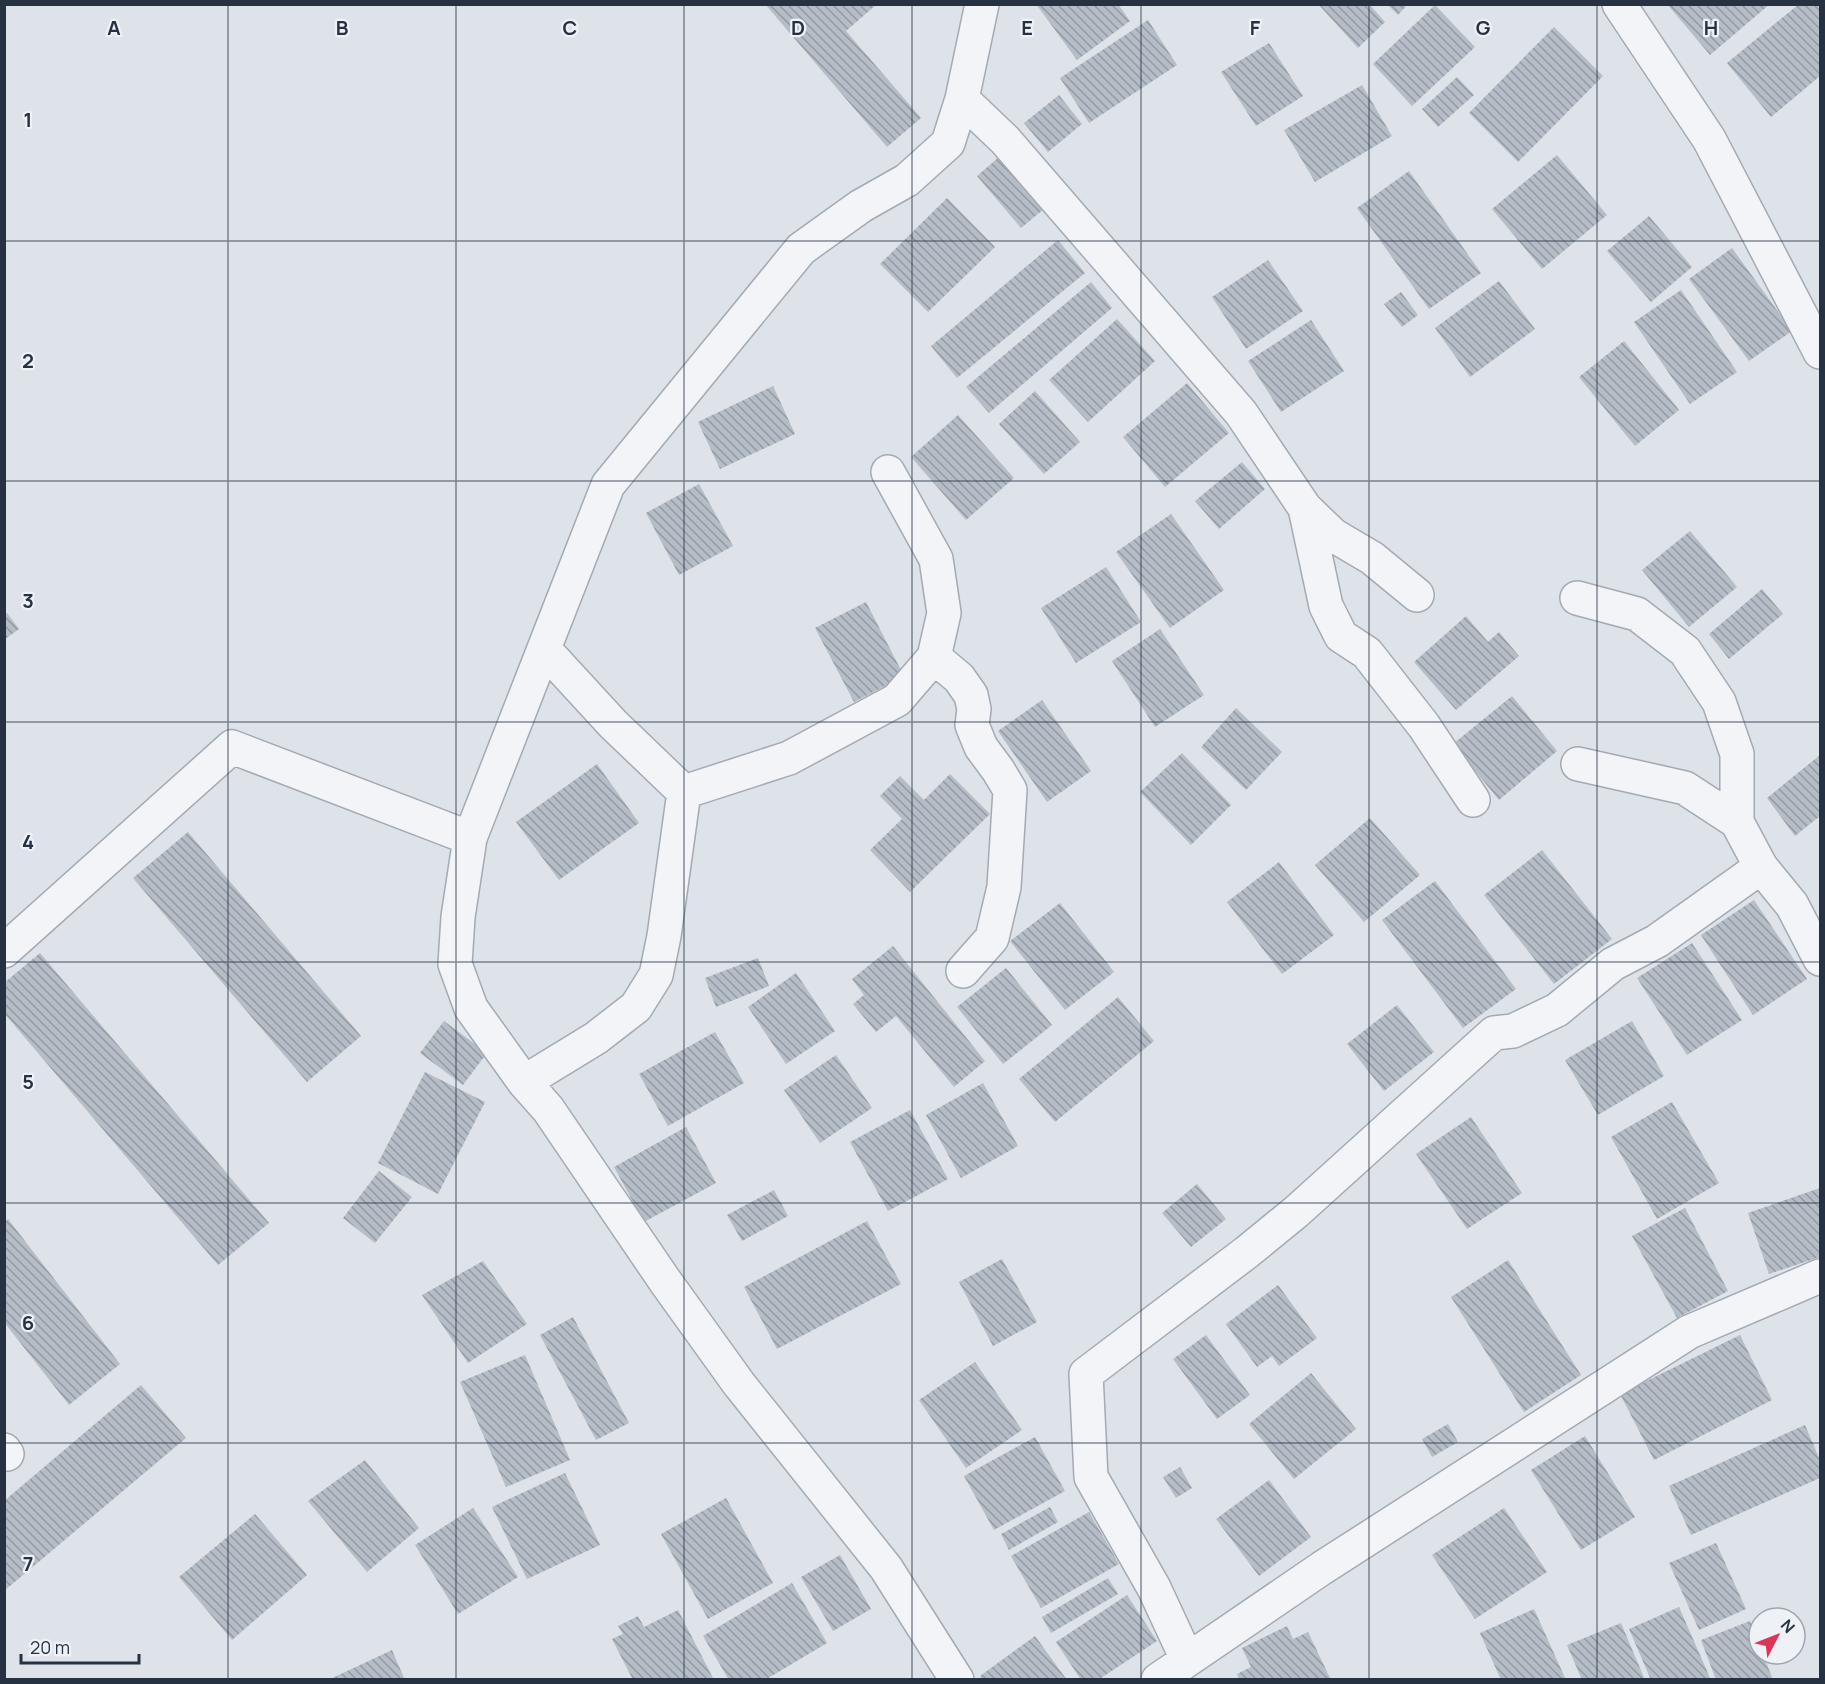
<svg xmlns="http://www.w3.org/2000/svg" width="1825" height="1684" font-family="Manrope,sans-serif">
<defs>
<pattern id="building-back-hatch" width="6" height="6" patternUnits="userSpaceOnUse" patternTransform="scale(1.5)"><rect width="6" height="6" fill="#b5bdc7"/><path d="M-1 5l2 2M0 0l6 6M5-1l2 2" fill="none" stroke="#939aa3"/></pattern>
</defs>
<rect width="100%" height="100%" fill="#dee3e9"/>
<!-- building -->
<path fill="url(#building-back-hatch)" d="M765,4H877L846,31L921,118L887,147Z
M1036,4H1118L1130,21L1077,60Z
M1318,4H1369L1385,22L1358,48Z
M1387,4H1408L1398,15Z
M1667,4H1770L1710,55Z
M1799,4H1820V76L1771,117L1727,63Z
M1435,5L1475,47L1412,106L1373,64Z
M1148,20L1177,65L1089,123L1060,78Z
M1554,27L1603,76L1518,162L1469,113Z
M1269,43L1303,96L1256,126L1221,72Z
M1457,77L1474,95L1438,127L1422,109Z
M1362,85L1392,136L1315,182L1284,130Z
M1059,95L1082,124L1048,152L1024,123Z
M1557,155L1607,215L1542,269L1492,209Z
M999,157L1044,209L1021,228L977,176Z
M1409,171L1481,273L1429,309L1357,208Z
M947,198L995,247L928,312L880,264Z
M1649,216L1692,267L1651,302L1607,251Z
M1058,240L1085,273L957,378L931,346Z
M1732,248L1792,331L1749,361L1689,279Z
M1268,260L1303,311L1246,349L1212,297Z
M1499,281L1535,329L1470,377L1435,328Z
M1091,282L1112,308L989,413L966,387Z
M1681,290L1737,372L1690,404L1634,322Z
M1401,292L1418,315L1402,327L1384,304Z
M1117,319L1155,361L1088,422L1049,380Z
M1311,320L1344,371L1281,412L1248,361Z
M1624,341L1679,410L1635,446L1579,377Z
M1187,383L1229,433L1165,487L1123,437Z
M773,386L795,434L720,469L698,422Z
M1035,391L1080,442L1044,474L999,424Z
M958,415L1014,478L966,520L911,457Z
M1242,462L1265,489L1219,529L1195,501Z
M699,484L733,546L679,575L646,513Z
M1171,514L1224,590L1170,628L1116,552Z
M1690,531L1737,587L1689,627L1642,570Z
M1106,567L1141,622L1076,663L1041,608Z
M1762,589L1783,614L1729,659L1709,634Z
M866,602L904,676L854,702L815,628Z
M7,613L19,629L4,640V615Z
M1466,616L1488,642L1499,632L1519,656L1456,710L1414,662Z
M1160,629L1204,695L1155,727L1112,661Z
M1512,696L1557,751L1499,800L1453,744Z
M1042,700L1091,771L1047,802L998,731Z
M1236,708L1282,752L1246,790L1201,747Z
M1182,753L1231,805L1191,845L1140,792Z
M1820,755V816L1795,836L1767,798Z
M597,764L639,823L559,880L516,822Z
M950,774L990,814L910,892L870,850L902,819L880,796L900,776L924,800Z
M1370,818L1420,875L1364,922L1315,865Z
M188,832L361,1036L307,1082L133,878Z
M1542,850L1612,939L1554,984L1484,895Z
M1279,862L1334,935L1282,974L1227,902Z
M1435,881L1516,989L1463,1028L1382,920Z
M1754,900L1807,979L1753,1015L1701,935Z
M1060,903L1114,972L1065,1010L1010,941Z
M1692,943L1742,1020L1687,1055L1637,978Z
M893,946L985,1061L954,1087L896,1016L876,1032L853,1004L864,995L852,979Z
M40,953L269,1223L218,1265L4,1013V983Z
M758,958L769,986L716,1007L705,978Z
M1006,968L1052,1025L1003,1064L957,1007Z
M796,973L835,1031L786,1064L748,1007Z
M1118,997L1154,1041L1055,1122L1019,1079Z
M1397,1005L1434,1052L1384,1091L1347,1044Z
M444,1021L487,1053L463,1085L420,1053Z
M1632,1021L1664,1076L1598,1115L1565,1060Z
M715,1032L744,1083L668,1126L639,1074Z
M836,1055L872,1108L820,1143L784,1090Z
M425,1072L485,1102L438,1194L378,1163Z
M983,1083L1018,1146L961,1178L926,1115Z
M1672,1102L1719,1183L1657,1219L1611,1137Z
M910,1110L948,1179L888,1211L850,1142Z
M1471,1117L1522,1193L1467,1229L1416,1154Z
M686,1127L716,1183L644,1222L614,1167Z
M379,1171L412,1197L375,1243L343,1218Z
M1197,1184L1226,1219L1191,1247L1162,1213Z
M1820,1188V1257L1769,1274L1748,1213Z
M774,1190L788,1216L742,1241L727,1215Z
M1685,1208L1728,1291L1677,1318L1632,1236Z
M8,1219L120,1364L69,1405L4,1322V1222Z
M867,1221L901,1284L777,1349L744,1287Z
M1002,1259L1037,1322L993,1346L959,1282Z
M1508,1260L1581,1375L1524,1412L1451,1297Z
M483,1261L527,1324L468,1363L422,1295Z
M1278,1285L1317,1338L1279,1366L1272,1356L1257,1367L1226,1324Z
M573,1317L629,1423L596,1440L540,1335Z
M1206,1335L1250,1395L1217,1419L1173,1359Z
M1740,1335L1772,1400L1654,1460L1620,1394Z
M525,1355L570,1460L506,1487L460,1382Z
M975,1362L1022,1430L966,1468L919,1400Z
M1311,1373L1356,1429L1294,1479L1249,1424Z
M141,1385L186,1438L4,1591V1501Z
M1448,1424L1458,1442L1432,1457L1422,1439Z
M1805,1425L1820,1460V1478L1691,1535L1669,1486Z
M1585,1436L1635,1517L1581,1550L1531,1470Z
M1035,1437L1065,1491L994,1530L964,1476Z
M365,1460L419,1528L367,1572L308,1501Z
M1180,1467L1192,1488L1176,1498L1163,1477Z
M565,1473L600,1545L527,1579L492,1507Z
M1269,1480L1311,1537L1259,1576L1216,1519Z
M726,1498L773,1583L708,1619L661,1534Z
M1050,1507L1058,1522L1009,1550L1001,1534Z
M473,1508L518,1577L458,1614L415,1545Z
M1504,1508L1547,1572L1475,1619L1432,1555Z
M1089,1512L1119,1564L1041,1608L1011,1556Z
M255,1514L307,1575L232,1640L179,1577Z
M1716,1543L1746,1609L1699,1630L1669,1563Z
M840,1555L871,1609L833,1631L801,1577Z
M1108,1578L1118,1594L1051,1633L1042,1617Z
M792,1583L827,1643L765,1680H729L703,1636Z
M1127,1595L1157,1641L1098,1680H1081L1056,1642Z
M1679,1607L1711,1680H1651L1629,1629Z
M1534,1609L1566,1680H1501L1480,1633Z
M678,1610L714,1680H633L612,1639L623,1634L618,1626L638,1616L644,1627Z
M1750,1621L1759,1644V1654H1763L1773,1680H1716L1701,1640Z
M1621,1623L1645,1680H1582L1567,1645Z
M1287,1626L1293,1639L1308,1632L1331,1680H1239L1237,1674L1251,1667L1242,1648Z
M1035,1636L1067,1680H982L980,1676Z
M392,1650L405,1680H328Z"/>
<g fill="none" stroke-linecap="round" stroke-linejoin="round">
<!-- minor casing -->
<g stroke="#a3aab4" stroke-width="36">
<path id="minor" d="M1619,4L1709,139L1820,352
M962,99L1005,140L1241,413L1305,508L1326,606L1341,636L1367,653L1424,726L1473,800
M1305,508L1333,535L1372,558L1417,595
M1577,598L1637,614L1685,651L1719,702L1737,754V822
M544,649L613,724L684,792L789,758L897,700L934,657L944,613L936,559L888,472
M934,657L959,678L971,695L974,709L972,725L981,747L998,770L1010,790L1004,887L992,938L963,971
M1578,764L1685,788L1737,822L1761,867
M4,951L232,747L470,838
M524,1082L596,1038L636,1007L656,975L664,936L684,792
M4,1450L7,1454
M1187,1659L1154,1588L1091,1477L1086,1374L1247,1252L1296,1212L1494,1033L1513,1031L1557,1010L1613,964L1657,941L1761,867L1792,905L1820,959
M957,1680L886,1568L739,1384L665,1281L548,1109L524,1082L471,1008L455,964L458,917L470,838L608,485L801,249L861,206L907,180L948,143L962,99L982,4
M1158,1680L1322,1568L1689,1332L1820,1276"/>
</g>
<!-- minor -->
<use href="#minor" stroke="#f2f4f7" stroke-width="33"/>
</g>
<!-- grid -->
<path fill="none" stroke="#263142" stroke-width="1.5" stroke-opacity="0.55" d="M228,4V1680M456,4V1680M684,4V1680M912,4V1680M1141,4V1680M1369,4V1680M1597,4V1680M4,241H1820M4,481H1820M4,722H1820M4,962H1820M4,1203H1820M4,1443H1820"/>
<g font-size="20" text-anchor="middle" font-weight="bold" fill="#263142" stroke="#eef2f7" stroke-width="4.5" stroke-linejoin="round" paint-order="stroke">
<text x="114" y="35">A</text>
<text x="342" y="35">B</text>
<text x="570" y="35">C</text>
<text x="798" y="35">D</text>
<text x="1027" y="35">E</text>
<text x="1255" y="35">F</text>
<text x="1483" y="35">G</text>
<text x="1711" y="35">H</text>
<text x="28" y="127">1</text>
<text x="28" y="368">2</text>
<text x="28" y="608">3</text>
<text x="28" y="849">4</text>
<text x="28" y="1089">5</text>
<text x="28" y="1330">6</text>
<text x="28" y="1571">7</text>
</g>
<!-- border -->
<rect width="1825" height="1684" fill="none" stroke="#263142" stroke-width="12"/>
<!-- north arrow -->
<g transform="translate(1777 1636) rotate(48)"><circle r="28" fill="#eef2f7" stroke="#9ea5af" stroke-width="1.5"/>
<path d="M0-4.5L10 22L0 15L-10 22Z" fill="#dc3657"/>
<text y="-9" font-size="16" font-weight="bold" text-anchor="middle" fill="#263142">N</text>
</g>
<!-- scale -->
<path d="M21 1654v9h118v-9" fill="none" stroke="#263142" stroke-width="3"/>
<text x="30" y="1654" font-size="18" fill="#263142" stroke="#eef2f7" stroke-width="4.5" paint-order="stroke">20 m</text>
</svg>
